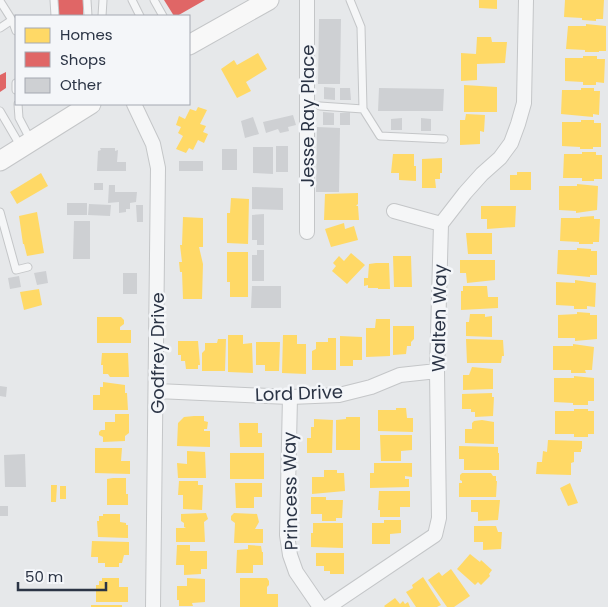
<svg xmlns="http://www.w3.org/2000/svg" width="608" height="607" font-family="Poppins,sans-serif">
<rect width="100%" height="100%" fill="#e6e8ea"/>
<!-- homes -->
<path fill="#ffd966" d="M479,0H497V9L479,8Z
M565,0H604L603,19H596V21L582,20V18L564,17Z
M586,24L606,26V51H599V52H585V50L566,49L568,26H586Z
M477,37H491L492,42H507L505,63L477,64V80L461,81V53L476,54Z
M258,53L267,69L246,82L251,91L237,98L221,69L234,60L237,65Z
M583,56H597V59H605L604,83L596,82V85H583V82L565,81V58H583Z
M464,85L497,87V112H464Z
M581,88H594V91H600L599,115L593,114V117L561,114L562,90H581Z
M198,107L207,110L200,124L206,126L203,132L208,134L204,143L198,140L193,150L189,148L186,153L176,149L183,136L178,133L181,127L176,125L179,116L185,119L190,109L196,111Z
M466,114L485,115L484,132L480,131V144L460,145V120H465Z
M581,120H594V123H601V147H593V149H580V147L562,146V122H581Z
M582,152H596V155H602V179H594V181H582V178H563L564,154H582Z
M393,154H414V166H416V181L399,180V173H391Z
M442,158V173H440V179H435L436,188H422V159Z
M517,172H531V190H510V175H517Z
M41,173L48,186L17,204L10,192Z
M577,184L598,186L597,210L576,213V211L559,210V186H577Z
M358,193V204L356,206H358L359,220H324L325,194Z
M231,198L249,199L248,244L227,243V213H230Z
M481,206H516L515,227L487,229V219H481Z
M37,212L44,253L27,256L24,244H23L19,216Z
M594,216V219H600L599,242H593V244H579V242L560,241L561,218H580V217Z
M183,217L203,218V247H199L203,264L202,299H183L182,272H180L179,262H182L180,245H182Z
M344,223L345,229L354,226L358,240L331,247L325,229Z
M466,233H492V254H468Z
M577,248L591,249V251H597V275H590V277L557,274L558,250H577Z
M227,252H248V297H230V282H227Z
M351,253L365,265L347,284L332,271L336,266L333,263L339,256L344,261Z
M393,256H411L412,287H394Z
M460,260H495V280L467,283L466,273H460Z
M376,263H389L390,289H378V288H368V285L364,286V278H368L369,264Z
M575,280L596,283L595,307L587,306V309H574V306L556,305V282L575,283Z
M463,286H487L488,297H498V308L461,310V291H463Z
M39,289L42,305L24,310L20,292Z
M577,312L590,313V315H597V339L575,341V338H558V315L577,314Z
M470,314H485V317L492,316V337L466,336V322H469Z
M97,317H121L124,320V324L120,327V330H131V343H97Z
M376,319H390V356L366,357V328H375Z
M393,326H414V339L411,342V346H407L406,354L393,355Z
M228,335H243V344L252,343L253,373L228,372Z
M283,335H297V344H306V374L282,373Z
M340,336L362,337V360H353V366H340Z
M328,338H336V370H312V351L316,349V342H328Z
M218,339H226L225,371H202V353L205,350V343H217Z
M466,339L503,340L504,356H502L501,363H467Z
M178,341H198L200,365H198V369H186L185,361H181V355H178Z
M256,342H280L279,371H265V365H256Z
M573,344L594,347L592,370H585L586,373H571V370H553V346H573Z
M102,353H128L129,377H110L108,374H103V365H101Z
M472,367L493,369V389L463,390V375H469Z
M574,376L594,378V401H588V405H573V403L554,402V378H574Z
M103,382L125,385V393H127L128,410H93V395H100V387H103Z
M492,393V397H494L493,416L475,417V412H471V409H462V394Z
M396,408H406L407,418H413V432L378,431V410H396Z
M574,409H588V411H594V434H588V437H574V434H555V411H574Z
M115,414H129V433L125,436V441L103,442V437L99,435V432L101,430H105V422H115Z
M194,416H204V421L208,422L207,429H204V431H210V447L177,446L178,423L184,417Z
M346,417H360V450H336V420L346,419Z
M314,419L333,420L332,453H307V438H311V427H314Z
M482,420L494,422V444L465,443V429H472V423L474,421Z
M239,423H258V433H262V447H240Z
M380,435H412V450L401,451V461H381Z
M548,440L582,441V449H581V452H574V462L571,463V475L536,474L537,462H542L543,451L547,452Z
M459,446L498,447V453H499V470H464V459H459Z
M95,448H122L121,461H130V474L95,473Z
M187,451L205,452L206,478H178L177,463L187,464Z
M230,453H264V479H230Z
M374,463H412V477L405,476V479H409V487L370,488V473H374Z
M324,470H337V473H344L345,491L312,494V477H324Z
M462,473H491L493,476H496V481H497L496,497H459V483H462V481L460,480V475Z
M113,478H126V494H128V505H107V479Z
M179,481H198V485H203L202,510L183,509V495H178Z
M235,483H262V497H254V508H236Z
M570,483L578,503L568,506L560,488Z
M51,485H57L56,502H51Z
M60,486H66V499H60Z
M379,491H410V507H400V517H380V510H378Z
M311,497H326V500H343L342,518H336V521H322V514H311Z
M471,500H500L498,520L478,521V512H471Z
M206,513L208,519L204,522L205,542H176V528H186L184,527V523L181,521V514Z
M234,513L257,514L259,522L255,529H263V543H234L235,523L231,520V516Z
M103,514H120V522L126,523V525H128V538L98,537L97,521H99V516H103Z
M384,520H401V533L390,534V544H372V523H384Z
M313,523H343V548L311,547V533H313Z
M474,526H496L498,532H502L501,549L483,550V542H474Z
M92,541L129,542V555H124L122,563H119V567H105V563H98V557H91Z
M177,545H190V551H207V569H201V574L184,575V565H176Z
M248,545L261,546L262,552H263V565H253V573H236L237,550L248,549Z
M316,553H344V574H330V571H324V566H316Z
M470,554L480,562L481,560L492,570L489,574L490,576L481,585L478,582L475,585L457,569Z
M451,569L470,596L454,607H447L428,580L439,572L442,576Z
M423,577L441,605L437,607H416L406,592L413,588L412,585Z
M102,578H119V587H128V602H96V585H99V581H102Z
M187,578L205,579V602L192,603L193,606H179V600H177V586H187Z
M240,578H267L269,581V585L267,587V594H278V607H240Z
M395,598L400,604L403,601L405,604L408,602L410,607H385L384,606Z
M91,605H122V607H91Z"/>
<!-- shops -->
<path fill="#e06666" d="M55,0H83V16H55Z
M164,0H205L177,16H174Z
M6,72V88L0,92V75Z"/>
<!-- building -->
<path fill="#ced0d3" d="M319,19H341L340,84H318Z
M324,87L335,88V100L324,99Z
M340,88H350L351,100H340Z
M379,88L444,89L443,111H378Z
M323,112L334,113V125H323Z
M350,112V125H340V113Z
M293,115L296,125L288,127L289,131L280,133L278,129L266,133L263,122Z
M253,117L259,134L245,138L241,121Z
M402,118V130H391V119Z
M421,118L431,119V131H421Z
M317,127L340,128L339,192H316Z
M276,146H288V172H276Z
M253,147H273V174L253,173Z
M100,148H115V151L118,150L117,162H126V171H97L98,151L101,150Z
M222,149H237V170H222Z
M179,161H203V171H179Z
M94,183H103V190H94Z
M109,185H115V192H137L136,202L130,203V209H126V212L119,213V202L108,203Z
M252,187L283,188V210L252,209Z
M67,203H87V215H67Z
M89,204L111,205L110,216L88,215Z
M136,205H143V222H137Z
M264,214V245H257V240H252V215Z
M74,221H90V259H73Z
M257,250H264V281H252V255H257Z
M46,271L48,283L37,285L34,273Z
M123,273H137V294H123Z
M19,276L21,287L10,289L8,278Z
M252,286H281V308H251Z
M0,386L7,387L6,397L0,396Z
M25,454L26,487H5L4,455Z
M0,506H8V516H0Z"/>
<g fill="none" stroke-linecap="round" stroke-linejoin="round">
<!-- lane casing -->
<g stroke="#c4c6c8" stroke-width="9">
<path id="lane" d="M54,0L55,16
M87,0L88,16
M132,0L140,16
M154,0L163,16
M0,1L12,20L0,28
M102,16L103,0
M12,20L16,31
M16,83V90
M18,104L19,118L31,141
M320,106L363,109L361,27L350,0
M363,109L380,136L444,139
M0,111L21,147
M0,212L16,270L28,267"/>
</g>
<!-- street casing -->
<g stroke="#c4c6c8" stroke-width="16">
<path id="street" d="M307,0V232
M134,104L153,144L158,168L153,607
M394,211L441,224
M157,391L290,397L339,395L371,387L400,375L437,371
M290,397L287,535L290,555L296,572L320,607
M328,607L435,535L439,518L437,371L441,224L465,193L482,174L500,158L511,143L518,124L524,103L526,0"/>
</g>
<!-- secondary casing -->
<g stroke="#c4c6c8" stroke-width="21">
<path id="secondary" d="M189,45L269,0
M0,161L91,104"/>
</g>
<!-- lane -->
<use href="#lane" stroke="#f5f6f7" stroke-width="7"/>
<!-- street -->
<use href="#street" stroke="#f5f6f7" stroke-width="14"/>
<!-- secondary -->
<use href="#secondary" stroke="#f8f8f8" stroke-width="19"/>
</g>
<g text-anchor="middle" dominant-baseline="central" stroke-width="5" stroke-linejoin="round" paint-order="stroke">
<!-- street labels -->
<g font-size="18" fill="#2b3445" stroke="#f4f6f9">
<text transform="translate(307 116) rotate(-90)">Jesse Ray Place</text>
<text transform="translate(439 318) rotate(-89)">Walten Way</text>
<text transform="translate(157 353) rotate(-90)">Godfrey Drive</text>
<text transform="translate(299 393) rotate(-2)">Lord Drive</text>
<text transform="translate(290 491) rotate(-91)">Princess Way</text>
</g>
</g>
<!-- legend -->
<rect x="15" y="15" width="175" height="90" fill="#f4f6f9" stroke="#a4a8b1"/>
<rect x="25" y="28" width="25" height="15" fill="#ffd966" stroke="#a4a8b1"/>
<text x="60" y="40" font-size="15" fill="#2b3445">Homes</text>
<rect x="25" y="52" width="25" height="15" fill="#e06666" stroke="#a4a8b1"/>
<text x="60" y="65" font-size="15" fill="#2b3445">Shops</text>
<rect x="25" y="78" width="25" height="15" fill="#ced0d3" stroke="#a4a8b1"/>
<text x="60" y="90" font-size="15" fill="#2b3445">Other</text>
<!-- scale -->
<path d="M18 582v8h88v-8" fill="none" stroke="#2b3445" stroke-width="2.5"/>
<text x="25" y="582" font-size="15" fill="#2b3445" stroke="#f4f6f9" stroke-width="4" paint-order="stroke">50 m</text>
</svg>
